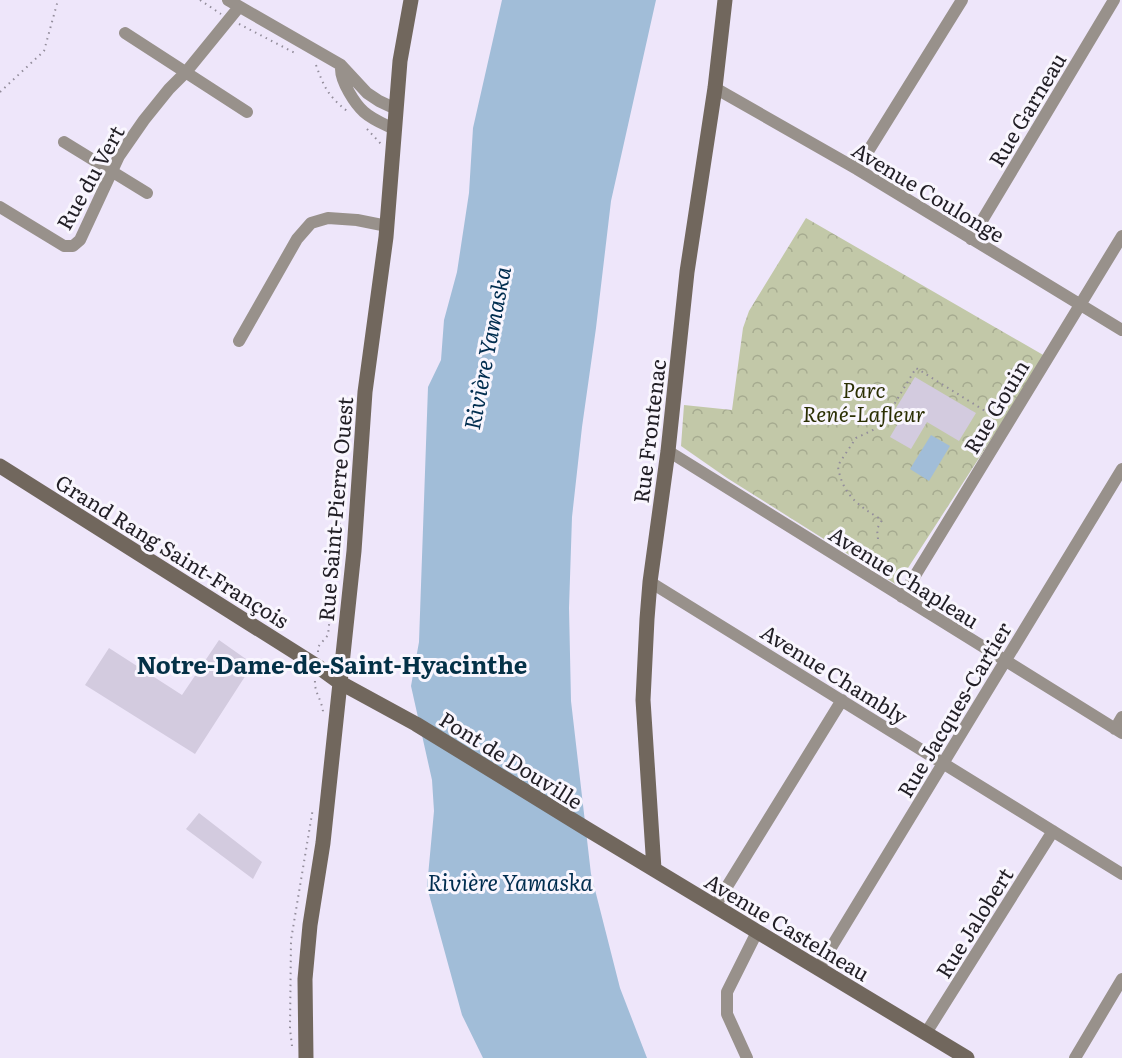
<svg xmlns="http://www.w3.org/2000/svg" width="1122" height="1058" font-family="Literata,serif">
<defs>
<pattern id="park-crowns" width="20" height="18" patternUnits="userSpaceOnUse" patternTransform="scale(1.5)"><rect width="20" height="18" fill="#c2c8a8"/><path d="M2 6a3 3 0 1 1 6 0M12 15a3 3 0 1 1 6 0" fill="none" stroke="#a6ab90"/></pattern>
</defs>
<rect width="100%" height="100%" fill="#eee6fa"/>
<!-- park -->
<path fill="url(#park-crowns)" d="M806,218L1045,356L897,585L727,478L681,446L684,405L732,410L743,328L749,311Z"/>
<!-- water -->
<path fill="#a1bdd8" d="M502,0H656L611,201L596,328L582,427L572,517L569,608L571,701L591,874L620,988L647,1058H483L462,1015L427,887L434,811L432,780L411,686L419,642L428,387L441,360L444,320L457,272L469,193L473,128Z
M931,435L950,446L929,481L910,469Z"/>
<!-- building -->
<path fill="#d3cbdf" d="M915,377L976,413L959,441L927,422L911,449L890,437L904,413L896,408Z
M872,417L873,423L862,426L861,420Z
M219,640L253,664L195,754L85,685L109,648L182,695Z
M199,813L262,862L253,879L186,829Z"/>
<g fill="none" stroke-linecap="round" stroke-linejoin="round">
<!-- path -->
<path stroke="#938d9b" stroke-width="2" stroke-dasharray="1.5 4.5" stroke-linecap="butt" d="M200,0L221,14
M239,24L295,53
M316,65C324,87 328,96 347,111
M0,92L44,51L58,0
M367,129L381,144
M878,539L877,529L882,520C859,506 843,496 838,467L840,462L856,438L873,430L883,423L916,368L998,419
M318,652V647L328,635L346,461
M315,681C314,692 323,702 323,713
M292,1046L290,1029L291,940L313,808"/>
<!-- street -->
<path stroke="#98918b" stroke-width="12" d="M228,0L341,65L367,93L379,101L396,109
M125,33L247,112
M341,69C341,82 355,104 364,112C373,120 384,124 394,129
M715,88L857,169L1122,330
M64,142L147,193
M857,169L962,0
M0,207L64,246H73L80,240L119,156L144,120L169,89L186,72L239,7
M971,239L1114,0
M239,341L297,239L311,223L328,218L357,220L387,226
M668,451L1122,733
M650,582L1122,874
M902,597L1122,236
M1115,729L1122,717
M715,906L842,700
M818,969L1122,469
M926,1033L1053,831
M747,1058L727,1014V992L757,932
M1075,1058L1122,979"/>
<!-- secondary -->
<path stroke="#71675d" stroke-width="15" d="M0,466L317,666L339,682L416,724L587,829L967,1058
M654,869L643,700L647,619L650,582L668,451L687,272L715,88L725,0
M306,1058L305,979L310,925L323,843L354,551L365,392L386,237L400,61L411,0"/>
</g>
<g text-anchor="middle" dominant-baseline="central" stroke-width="6" stroke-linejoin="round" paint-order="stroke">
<!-- street labels -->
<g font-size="21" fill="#211e25" stroke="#f9f6fe">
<text transform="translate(1026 109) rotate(-59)">Rue Garneau</text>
<text transform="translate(89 177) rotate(-61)">Rue du Vert</text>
<text transform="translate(929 191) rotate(31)">Avenue Coulonge</text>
<text transform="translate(995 406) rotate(-59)">Rue Gouin</text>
<text transform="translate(648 431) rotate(-83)">Rue Frontenac</text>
<text transform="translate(334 509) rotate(-85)">Rue Saint-Pierre Ouest</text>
<text transform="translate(173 550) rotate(32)">Grand Rang Saint-François</text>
<text transform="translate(905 576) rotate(32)">Avenue Chapleau</text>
<text transform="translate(835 673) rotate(32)">Avenue Chambly</text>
<text transform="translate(953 709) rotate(-59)">Rue Jacques-Cartier</text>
<text transform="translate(512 759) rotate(32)">Pont de Douville</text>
<text transform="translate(973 922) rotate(-58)">Rue Jalobert</text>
<text transform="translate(788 926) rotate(31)">Avenue Castelneau</text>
</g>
<!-- park labels -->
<g font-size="21" font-style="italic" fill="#2b2f03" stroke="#f9f6fe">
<text x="864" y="388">Parc<tspan x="864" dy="24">René-Lafleur</tspan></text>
</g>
<!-- water labels -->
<g font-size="22" font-style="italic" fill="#002d4f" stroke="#f9f6fe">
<text transform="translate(486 348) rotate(-79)">Rivière Yamaska</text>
<text x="510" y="881">Rivière Yamaska</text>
</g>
<!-- quarter labels -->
<g font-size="24" font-weight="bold" fill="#043147" stroke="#f9f6fe">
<text x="332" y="663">Notre-Dame-de-Saint-Hyacinthe</text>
</g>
</g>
</svg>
